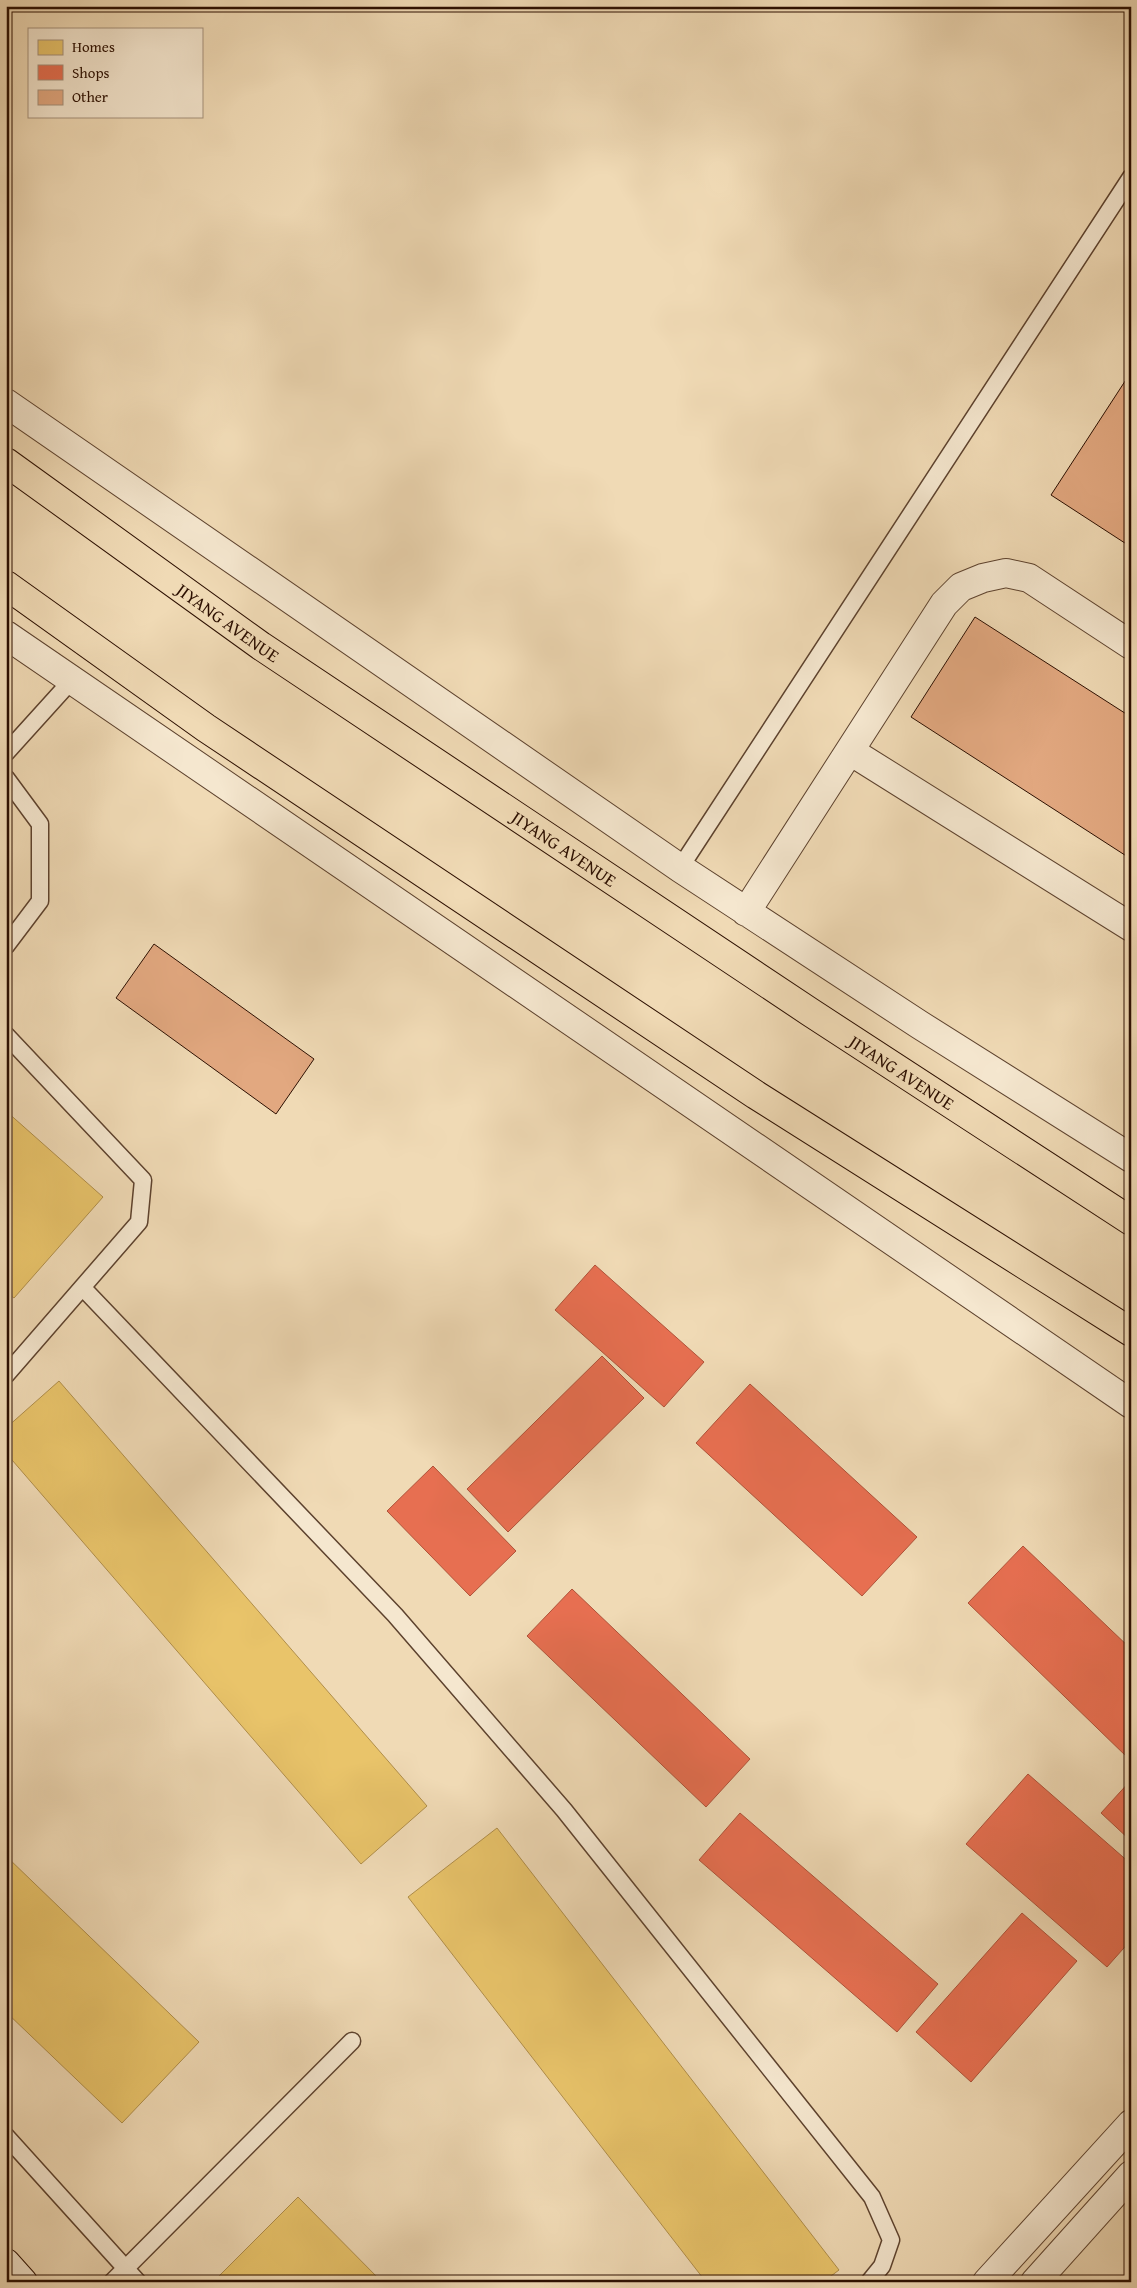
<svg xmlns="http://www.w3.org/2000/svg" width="1137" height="2288" font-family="'Gentium Book Plus',serif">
<rect width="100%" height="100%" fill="#f0dab5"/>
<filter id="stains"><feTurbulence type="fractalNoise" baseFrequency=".004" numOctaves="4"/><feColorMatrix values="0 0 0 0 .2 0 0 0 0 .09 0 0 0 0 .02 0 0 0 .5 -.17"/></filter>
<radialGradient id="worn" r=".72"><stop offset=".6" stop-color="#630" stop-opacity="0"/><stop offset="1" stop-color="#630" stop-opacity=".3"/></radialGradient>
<!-- homes -->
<path fill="#e9c46a" stroke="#b08e4a" d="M6,1111L103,1197L14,1298L6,1292Z
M59,1381L427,1806L361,1864L6,1453V1428Z
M497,1828L839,2270L823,2282H706L408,1897Z
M6,1856L199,2042L122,2123L6,2012Z
M298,2197L382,2282H213Z"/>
<!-- shops -->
<path fill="#e76f51" stroke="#af5239" d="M595,1265L704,1362L664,1407L555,1310Z
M602,1356L644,1398L508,1532L467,1489Z
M750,1384L917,1537L862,1596L696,1443Z
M433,1466L516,1551L470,1596L387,1511Z
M1023,1546L1131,1649V1754L1128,1758L968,1603Z
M572,1589L750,1759L706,1807L527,1636Z
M1028,1774L1131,1864V1940L1107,1967L966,1844Z
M1131,1780V1841L1101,1813Z
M740,1813L938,1984L897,2032L699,1860Z
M1022,1913L1077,1961L971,2082L916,2032Z"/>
<!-- building -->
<path fill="#e2a880" stroke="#2c0f01" d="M1131,372V547L1051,495Z
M975,617L1131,717V859L911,717Z
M154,944L314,1059L276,1114L116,998Z"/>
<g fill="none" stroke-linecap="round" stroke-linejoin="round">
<!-- lane casing -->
<g stroke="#5d422e" stroke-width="19">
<path id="lane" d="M6,753L72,680
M6,778L40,824V901L6,946
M680,868L1131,177
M6,1035L143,1180L139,1222L6,1375
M83,1288L395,1615L564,1810L872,2197L891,2240L882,2266L869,2282
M6,2136L138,2282
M112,2282L352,2041"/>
</g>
<!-- street casing -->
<g stroke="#5d422e" stroke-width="30">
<path id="street" d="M6,403L680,868L920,1025L1131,1158
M6,635L1131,1404
M850,751L1131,927
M746,912L944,604L961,587L983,578L1006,573L1029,578L1131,645
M987,2282L1131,2124
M1035,2282L1131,2175"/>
</g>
<!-- secondary casing -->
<g stroke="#2c0f01" stroke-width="30">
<path id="secondary" d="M6,2263L23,2282"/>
</g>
<!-- highway casing -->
<g stroke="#2c0f01" stroke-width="30">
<g id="highway">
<path id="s1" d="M6,462L261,646L810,1012L1131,1221"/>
<path d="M6,585L206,728L756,1095L1131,1332"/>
</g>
</g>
<!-- lane -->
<use href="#lane" stroke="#f5e7cf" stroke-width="16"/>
<!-- street -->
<use href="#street" stroke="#f5e7cf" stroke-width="28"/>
<!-- secondary -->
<use href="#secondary" stroke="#f5e7cf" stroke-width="28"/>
<!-- highway -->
<use href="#highway" stroke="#f0dab5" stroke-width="28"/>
</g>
<g text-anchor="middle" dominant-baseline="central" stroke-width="5" stroke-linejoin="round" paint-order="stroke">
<!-- street labels -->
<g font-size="18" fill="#2c0f01" stroke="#f5e7cf">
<text stroke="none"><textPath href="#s1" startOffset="274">JIYANG AVENUE</textPath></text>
<text stroke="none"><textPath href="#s1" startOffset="679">JIYANG AVENUE</textPath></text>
<text stroke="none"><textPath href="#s1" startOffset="1084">JIYANG AVENUE</textPath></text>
</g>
</g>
<!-- margin -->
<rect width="1137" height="2288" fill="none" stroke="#f0dab5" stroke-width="25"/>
<rect x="8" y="8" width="1122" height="2273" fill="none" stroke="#2c0f01" stroke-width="2.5"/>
<rect x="12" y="12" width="1112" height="2263" fill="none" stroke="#2c0f01"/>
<!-- legend -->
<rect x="28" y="28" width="175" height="90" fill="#f5e7cf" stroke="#a5917d"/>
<rect x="38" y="40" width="25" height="15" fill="#e9c46a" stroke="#a5917d"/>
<text x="72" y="52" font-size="15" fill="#2c0f01">Homes</text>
<rect x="38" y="65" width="25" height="15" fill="#e76f51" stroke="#a5917d"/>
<text x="72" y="78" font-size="15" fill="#2c0f01">Shops</text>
<rect x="38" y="90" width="25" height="15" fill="#e2a880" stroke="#a5917d"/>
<text x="72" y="102" font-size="15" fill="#2c0f01">Other</text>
<rect width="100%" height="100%" filter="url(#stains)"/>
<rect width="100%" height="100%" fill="url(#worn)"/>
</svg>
